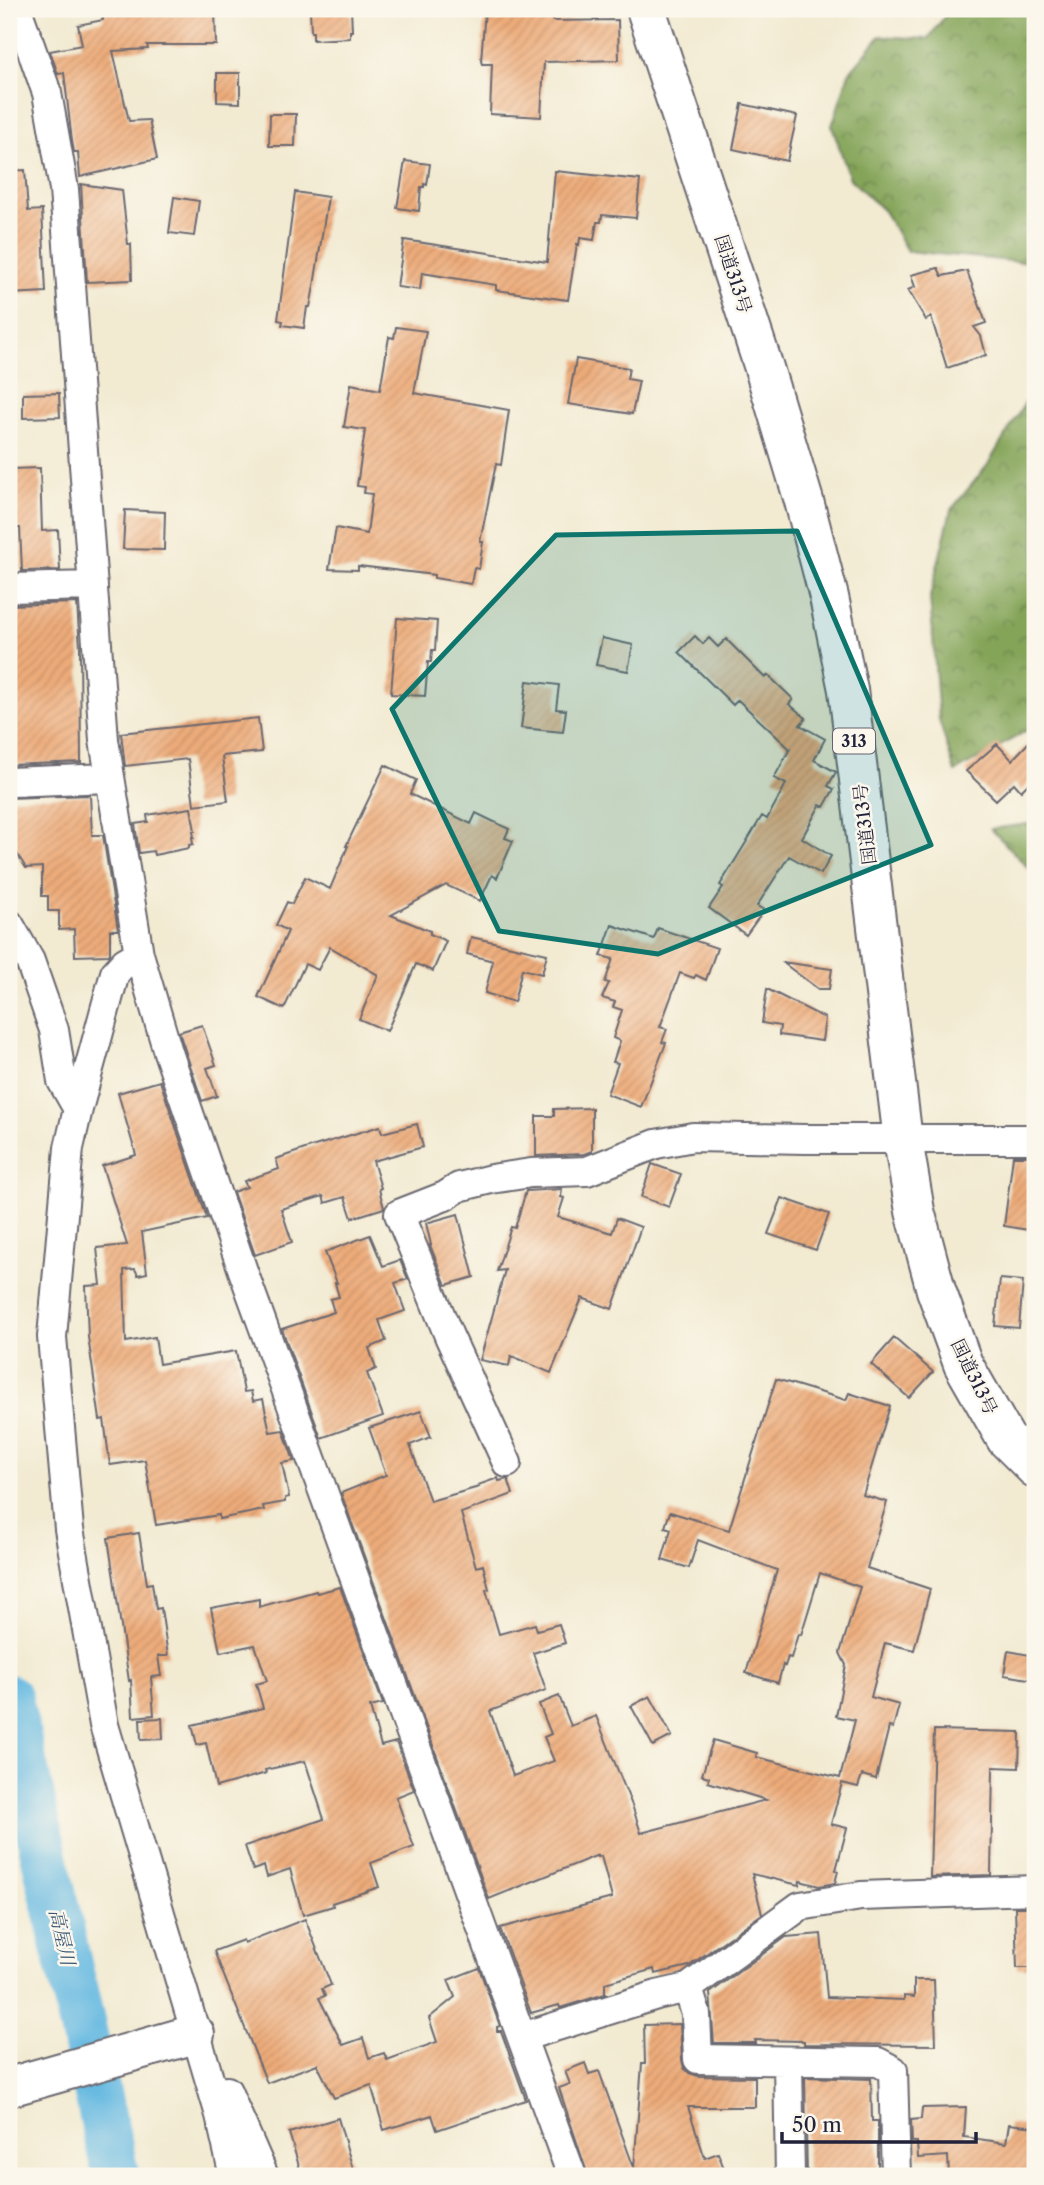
<svg xmlns="http://www.w3.org/2000/svg" width="1044" height="2185" font-family="'Libre Caslon Text','Noto Serif JP',serif">
<defs>
<pattern id="forest-crowns" width="20" height="18" patternUnits="userSpaceOnUse" patternTransform="scale(1.75)"><rect width="20" height="18" fill="#84a459"/><path d="M2 6a3 3 0 1 1 6 0M12 15a3 3 0 1 1 6 0" fill="none" stroke="#6c854b"/></pattern>
<pattern id="building-hatch" width="6" height="6" patternUnits="userSpaceOnUse" patternTransform="scale(1.75)"><rect width="6" height="6" fill="#edab79"/><path d="M-1 1l2-2M0 6l6-6M5 7l2-2" fill="none" stroke="#cb936a"/></pattern>
</defs>
<rect width="100%" height="100%" fill="#fbf7ec"/>
<filter id="ink" filterUnits="userSpaceOnUse"><feTurbulence type="fractalNoise" baseFrequency=".0143" numOctaves="2"/><feDisplacementMap in="SourceGraphic" scale="14" xChannelSelector="R" yChannelSelector="G"/><feConvolveMatrix kernelMatrix="1 2 1 2 8 2 1 2 1" color-interpolation-filters="sRGB"/></filter>
<filter id="wash" filterUnits="userSpaceOnUse"><feTurbulence type="fractalNoise" baseFrequency=".00686" numOctaves="4" result="noise"/><feDisplacementMap in="SourceGraphic" scale="28" xChannelSelector="R" yChannelSelector="G"/><feGaussianBlur stdDeviation="1.57" result="paint"/><feColorMatrix in="noise" values="0 0 0 0 0 0 0 0 0 0 0 0 0 0 0 0 0 1.4 0 .05"/><feComposite in="paint" operator="in"/></filter>
<g filter="url(#wash)">
<rect width="100%" height="100%" fill="#f2ead1"/>
<!-- forest -->
<path fill="url(#forest-crowns)" stroke="#53634a" stroke-width="2" d="M950,9H1035V257L1022,262L907,251L884,211L850,179L832,126L849,73L880,36L928,39Z
M1035,386V726L955,772L939,720L930,597L951,510L987,466Z
M1035,823V875L991,829Z"/>
<g fill="none" stroke-linecap="round" stroke-linejoin="round">
<!-- river -->
<path stroke="#66b9e1" stroke-width="47" d="M9,1698L116,2176"/>
</g>
<g id="blocks">
<!-- building -->
<path fill="url(#building-hatch)" d="M102,9H215L216,45H147L148,49L113,51L129,121L149,120L157,159L80,177L78,152H74L72,141L64,73L58,74L50,51L82,45L78,25L103,20Z
M310,9H351L352,31H350V38L313,40V32H311Z
M485,9H553V21L618,20L619,60L544,62L541,117L490,114L492,64H482L481,61Z
M217,73H240V103L217,102Z
M742,104L797,116L787,161L733,149Z
M270,114H296L295,146H269Z
M405,161L430,164L427,185L424,184V187H421L419,211L397,208Z
M25,170L28,211L42,210L46,292L9,294V171Z
M555,171L640,180L636,218L602,215L601,222H597L594,240L580,238L579,245L577,244L568,300L496,290V285L422,273L420,290L397,287L404,240L547,262Z
M81,184L122,190L128,244H131L132,280L87,282Z
M295,192L328,197L314,286L310,307H307L304,328L282,325L283,321L278,320Z
M174,197L199,201L194,236L169,233Z
M938,268L942,276L967,271L986,323L974,327L981,336L986,355L947,368L931,317L926,320L908,290L915,287L911,275Z
M396,327L426,331L414,393L509,410L501,465L496,464L480,542H483L479,569L474,568L471,584L434,578V575L358,566V570L329,569L336,528L367,534L372,494L364,493L365,487L357,486L365,430L344,427L351,384L380,390L389,337L394,338Z
M576,359L629,368L627,379L639,381L632,414L568,404Z
M59,393L60,417L23,418V394Z
M40,468L42,531L58,530L60,570L22,571L20,528H10L9,469Z
M125,510L165,512L164,550L123,549Z
M77,603L80,648L81,762L9,765V605Z
M397,618L437,621L435,650H432L431,662H428L425,696L391,694Z
M695,636L703,644L709,638L718,647L726,639L765,678L768,675L793,699L789,704L806,718L800,725L825,739L814,760L836,772L828,786L834,789L824,807L820,805L802,838L831,856L821,874L789,856L757,906L764,910L746,935L709,908L723,887L720,885L750,836L762,816L767,819L786,784L774,778L790,749L738,700L733,705L679,652Z
M602,638L633,645L628,671L596,665Z
M527,681L559,685L556,709L566,710L563,732L521,728Z
M258,718L262,752L222,756L228,801L194,805L188,759L125,766L121,733Z
M1035,736V777L1021,791L1014,783L996,800L966,771L997,744L1012,760Z
M385,765L416,780L410,794L471,824L476,813L509,829L505,838L513,841L497,878L492,875L480,901L446,885L391,915L430,931V934L446,941L433,971L416,964L387,1031L359,1019L378,975L330,947L318,970L305,964L284,1009L258,997L288,931L276,925L287,902L292,904L305,877L330,889L348,846H346Z
M90,795L92,835H103L118,930H110V953L109,955L75,956L74,929L59,930V911H48V896H42V867L26,868L9,841V798Z
M191,808L195,831H193L194,837H192L193,844L189,845V848L154,855L153,851L139,853L135,824L148,822L147,815Z
M612,925L654,939L658,928L717,948L706,980L696,975L694,978L680,973L660,1027L667,1029L662,1042L666,1043L641,1107L607,1094L618,1063L613,1062L620,1041L613,1038L622,1010L613,1007L615,1002L602,998L609,983L605,982L613,959L601,956Z
M471,937L547,954L542,974L522,969L514,1002L485,993L493,961L467,954Z
M782,962L832,969L829,989H818Z
M767,989L825,1018L822,1041L779,1035L780,1026L762,1023Z
M202,1025L216,1065L207,1068L217,1096L202,1101L179,1032Z
M160,1081L207,1218L142,1232L147,1273L138,1275L135,1269L124,1270L126,1342L155,1337L159,1364L236,1351L244,1392L251,1391L253,1401L263,1399L270,1432L283,1430L294,1461L282,1463L289,1497L285,1498V1502L263,1506L264,1510L219,1519V1515L156,1525L145,1460L110,1465L104,1419L100,1420L88,1337L86,1286L101,1285L97,1248L127,1245L102,1166L136,1155L118,1093Z
M592,1108V1151L584,1154L536,1156V1116H554V1109Z
M417,1124L423,1147L373,1161L381,1188L379,1189L384,1208L352,1218L345,1197L325,1203L323,1196L281,1209L292,1242L255,1255L233,1192L247,1187L244,1181L279,1169L276,1159L308,1148L380,1126L382,1133Z
M1013,1156H1035V1231L1004,1226Z
M652,1164L681,1174L669,1207L641,1197Z
M562,1189L561,1197L564,1198L558,1217L612,1233L617,1218L641,1227L612,1309L582,1298L551,1373L511,1356L509,1366L480,1360L505,1270L497,1271L511,1227L515,1228L526,1191Z
M782,1198L829,1214L816,1250L768,1234Z
M458,1214L474,1277L446,1285L430,1245H431L426,1223Z
M370,1235L383,1266L400,1260L408,1279L395,1283L405,1311L379,1320L386,1341L369,1348L376,1369L367,1373L383,1416L321,1438L282,1329L334,1312L330,1299L339,1297L335,1283H337L325,1252Z
M1000,1279L1023,1281L1019,1328L995,1326Z
M894,1338L933,1372L909,1398L871,1364Z
M776,1379L846,1400L849,1393L890,1406L863,1495L887,1502L867,1568L930,1589L914,1650L885,1643L871,1697L899,1705L893,1728L889,1727L876,1779L862,1775L858,1787L842,1783L831,1824L847,1828L836,1870L838,1871L835,1883L819,1886L800,1881L799,1885L752,1874L762,1914L689,1966L655,1974L654,1969L605,1983V1994L560,2008L559,2005L531,2013L500,1928L612,1898L601,1856L598,1857V1855L489,1899L341,1493L386,1475L369,1428L421,1411L431,1437L410,1445L430,1501L479,1487L478,1485L498,1478L499,1481L508,1479L513,1494L461,1513L476,1567L483,1565L489,1589L486,1590L499,1634L535,1624L537,1630L559,1624L565,1643L533,1653L546,1690L490,1711L513,1776L554,1761L544,1737L551,1734L539,1704L559,1696L571,1726L596,1716L633,1808L641,1833L766,1800L708,1782L709,1777L702,1775L713,1740L757,1753L756,1757L840,1778L855,1720L836,1716L846,1665L840,1653L860,1587L820,1573L801,1635L798,1634L791,1658L788,1657L785,1666L783,1665L778,1683L746,1673L777,1570L698,1540L689,1568L662,1560L671,1529L665,1527L670,1512L729,1530Z
M139,1533L147,1584L152,1583L156,1609L161,1608L168,1656H158L161,1676L151,1677L154,1715L133,1717L131,1680L129,1681L108,1538Z
M340,1587L383,1704L370,1707L381,1746L396,1742L414,1790L396,1797L414,1847L371,1863L379,1887L332,1903L333,1906L303,1915L290,1869L267,1877L264,1866L253,1870L245,1846L324,1819L305,1761L265,1770L266,1773L216,1787L206,1743L197,1745L192,1725L263,1708L256,1684L267,1681L255,1645L220,1652L211,1608L259,1599V1607L316,1591L317,1593Z
M1008,1651L1035,1656V1680L1004,1675Z
M650,1696L672,1736L653,1746L631,1706Z
M162,1718L163,1739L141,1740L140,1719Z
M934,1730L1020,1732L1019,1768L993,1767L991,1875L930,1877Z
M1015,1907H1035V1968H1017Z
M305,1919L331,1985L322,1989L325,1996L319,1998L343,2045L363,2038L369,2058L384,2053L387,2060L437,2042L429,2018L455,1997L448,1980L479,1968L500,2026L497,2027V2031H501L526,2100L437,2130L432,2115L384,2130L371,2085L334,2098L317,2064L267,2083L214,1951L243,1940L244,1943Z
M821,1934L827,1997L904,2000V1996L914,1997V1980H934L936,2045L804,2044V2041L755,2040L756,2043H714L710,1993L786,1937Z
M680,2024L682,2060L684,2068L689,2073L698,2076L755,2077V2107H688L705,2158L718,2153L727,2176H588L559,2088L570,2084L565,2071L585,2063L589,2074L599,2071L634,2168L642,2064H645L644,2025Z
M805,2077L871,2079L872,2121H878V2176H807Z
M966,2107L964,2137L1006,2143L1009,2124L1035,2127V2176H949L948,2156L918,2158L917,2142H912L911,2120L921,2119L922,2108Z
M338,2118L353,2169L341,2173L342,2176H302L289,2133Z"/>
</g>
</g>
<g filter="url(#ink)">
<use href="#blocks" fill-opacity="0" stroke="#6b6870" stroke-width="2"/>
<g fill="none" stroke-linecap="round" stroke-linejoin="round">
<!-- street casing -->
<g stroke="#6b6870" stroke-width="32">
<path id="street" d="M17,9L47,93L64,189L104,740L139,954L168,1052L243,1271L572,2176
M9,588L93,586
M9,782L109,778
M9,924L30,961L54,1030L62,1081L78,1109
M139,954L125,962L115,973L78,1109L69,1148L52,1337L69,1529L104,1725L220,2115L234,2176
M507,1463L449,1336L399,1214L445,1196L459,1187L491,1179L531,1173L587,1171L656,1144L693,1137L805,1139H1035
M688,1988L696,2014L698,2059L878,2062L893,2070L896,2176
M522,2037L657,1995L688,1988L800,1906L861,1896L1035,1890
M788,2061L790,2176
M227,2091L264,2176"/>
</g>
<!-- secondary casing -->
<g stroke="#6b6870" stroke-width="42">
<path id="secondary" d="M9,2087L195,2034"/>
</g>
<!-- highway casing -->
<g stroke="#6b6870" stroke-width="42">
<path id="highway" d="M646,9L764,368L804,501L829,597L848,690L903,1140L915,1211L936,1290L963,1364L1006,1439L1035,1468"/>
</g>
<!-- street -->
<use href="#street" stroke="#fff" stroke-width="28"/>
<!-- secondary -->
<use href="#secondary" stroke="#fff" stroke-width="38"/>
<!-- highway -->
<use href="#highway" stroke="#fff" stroke-width="38"/>
</g>
</g>
<!-- marked area -->
<path fill="#0f766e" fill-opacity="0.2" stroke="#0f766e" stroke-width="5" stroke-linejoin="round" d="M797,531L931,845L658,954L499,931L392,709L556,535Z"/>
<g text-anchor="middle" dominant-baseline="central" stroke-width="5" stroke-linejoin="round" paint-order="stroke">
<!-- shield labels -->
<rect fill="#fbf7ec" stroke="#636270" stroke-width="2" x="833" y="728.5" width="42" height="25" rx="5"/>
<g font-size="16" font-weight="bold" fill="#22223b">
<text x="854" y="741">313</text>
</g>
<!-- street labels -->
<g font-size="18" fill="#22223b" stroke="#fbf7ec">
<text transform="translate(733 274) rotate(72)">国道313号</text>
<text transform="translate(865 824) rotate(-97)">国道313号</text>
<text transform="translate(974 1377) rotate(64)">国道313号</text>
</g>
<!-- water labels -->
<g font-size="19" font-style="italic" fill="#3a5775" stroke="#fbf7ec">
<text transform="translate(62 1937) rotate(77)">高屋川</text>
</g>
</g>
<!-- margin -->
<rect width="1044" height="2185" fill="none" stroke="#fbf7ec" stroke-width="35"/>
<!-- scale -->
<path d="M782 2132v10h194v-10" fill="none" stroke="#22223b" stroke-width="3.5"/>
<text x="792" y="2132" font-size="21" fill="#22223b" stroke="#fbf7ec" stroke-width="5" paint-order="stroke">50 m</text>
</svg>
